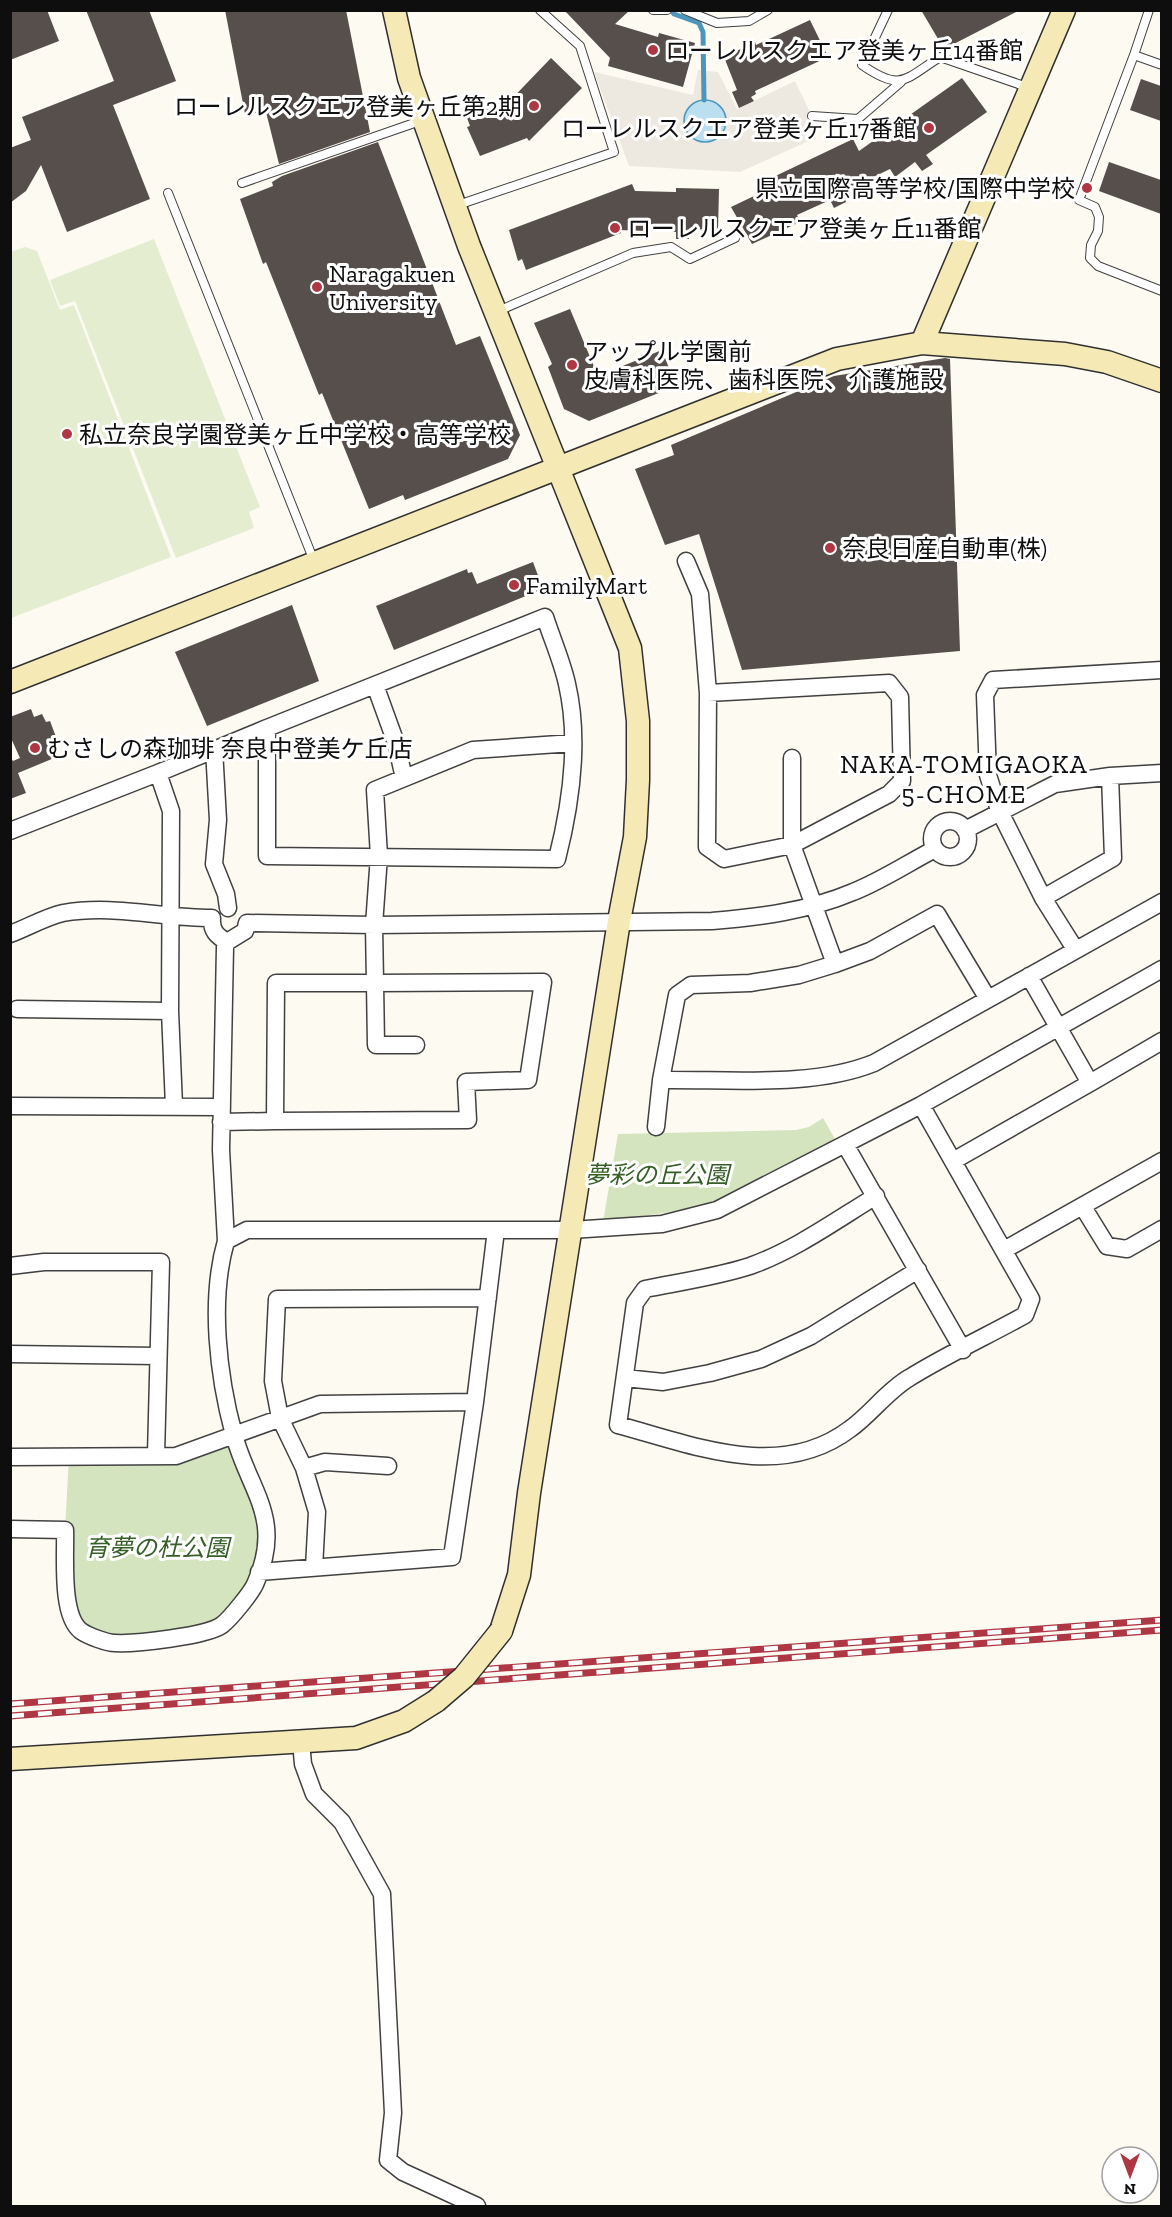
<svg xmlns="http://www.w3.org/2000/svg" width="1172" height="2217" font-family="'Zilla Slab','Noto Sans JP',serif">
<rect width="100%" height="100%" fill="#fdfaf2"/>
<!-- green -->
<path fill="#d4e4bf" d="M823,1118L836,1141L736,1195L683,1210L603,1222L618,1134L796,1130L809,1127Z
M234,1437L267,1524L256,1584L221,1626L112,1644L80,1631L67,1608L65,1530L69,1456L156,1455Z"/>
<!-- pitch -->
<path fill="#e4edcf" d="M154,239L260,507L249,512L254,528L176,558L75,301L60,306L50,280Z
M25,247L37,251L60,310L74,305L171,557L11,618L10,252Z"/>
<!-- plaza -->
<path fill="#ede9e1" d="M698,70L718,72L737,109L795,81L812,116L809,141L740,172L629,166L594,72L693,95Z"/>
<!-- water -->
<path fill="#bcdfef" stroke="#4c96bd" stroke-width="1.5" d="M684 121a21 21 0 1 1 42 0a21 21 0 1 1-42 0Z"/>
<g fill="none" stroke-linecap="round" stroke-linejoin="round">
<!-- stream -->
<path stroke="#4c96bd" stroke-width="5" d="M671,10L674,14L699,23L703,32L704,100"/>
</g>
<!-- building -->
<path fill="#564f4c" d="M10,10H47L59,41L10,60Z
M86,10H149L176,81L113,105L150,199L67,232L41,165L26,191L10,203V148L31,140L22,117L114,81Z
M225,10H346L370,132L279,164L266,112L245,114Z
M564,10H630L615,24L658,37L659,33L695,43L683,87L608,66L610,58Z
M921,10H1020L944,49Z
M810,20L828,57L755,91L756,94L751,97L754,101L739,108L732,92L737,90L724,57L755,42L756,45Z
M551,58L582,88L529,141L527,138L480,156L467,127L470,126L466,115L495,104L499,112Z
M962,78L987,112L926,155L933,164L922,171L915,162L895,177L890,169L842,192L846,202L834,208L830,200L797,215L800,222L752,244L731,207L769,189L765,181L853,139L859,151Z
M1141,79L1161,86V121L1130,110Z
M378,142L456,345L480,336L520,435L508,459L405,500L403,495L369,509L322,393L319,395L266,262L263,264L240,199L273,186L272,182L282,176Z
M1109,162L1161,180V214L1099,191Z
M632,184L635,191L676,192V188L719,189L718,230L689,229V239H676V232L619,230L621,233L526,270L522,259L518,261L509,230Z
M570,309L598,376L662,350L676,386L589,421L564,409L548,367L552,364L534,323Z
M945,358L950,359L960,651L742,670L699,534L665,545L635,469L674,455L671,445L834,376Z
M533,562L543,589L394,650L376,606L467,569L468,573L472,572L477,584Z
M292,605L319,681L207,726L175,652Z
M31,709L34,717L42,714L46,722L50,721L56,737L52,739L59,756L18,773L26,793L10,799V757L13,761L20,758L10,736V717Z"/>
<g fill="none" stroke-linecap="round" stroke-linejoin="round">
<!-- lane casing -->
<g stroke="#414141" stroke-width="10">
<path id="lane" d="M653,10H667
M685,10L717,23L749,21L768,10
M888,10L862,65C901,92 904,80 940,57L1030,88
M1134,55L1149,10
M1162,65L1134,55L1079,200L1095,207L1099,217L1098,231L1091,245L1090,258L1098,266L1162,291
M812,116L858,119L901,82
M242,183L423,120
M168,193L314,561
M455,206L614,152L580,46L540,10
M498,311L633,253L671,247L690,259L735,238"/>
</g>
<!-- street casing -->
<g stroke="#414141" stroke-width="19">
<path id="street" d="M686,561L700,594L708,693L707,847L724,859L792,845L889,794L902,781L900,697L889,683L708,693
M545,617C552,639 562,661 567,684C580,740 571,804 557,859L267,856V728Z
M375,685L396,743L404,778
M214,749L218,820L214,864L226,894L228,908
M792,758V845L835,964
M158,773L267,728
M932 839a18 18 0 1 1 36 0a18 18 0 1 1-36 0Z
M965,830L1055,784L1110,776L1162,773
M10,831L158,773L171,811L170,1011L174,1106
M1043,898L1113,858L1110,776
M10,934C27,928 45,917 63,913C113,904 161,918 212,918C211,931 217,936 227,942
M1075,949L1043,898L999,810L988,775L985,695L993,680L1162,670
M1029,976L1090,1083L1162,1041
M17,1009L170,1011
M661,1080L677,995L691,985L750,983L799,975L835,964L870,951L937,914L988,999
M10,1106L222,1107
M275,1121L468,1120L466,1082L528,1080L543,982L375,983L376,1045H416
M221,1122L275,1121L276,983H375L374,925L379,856L375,790L473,750L573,743
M656,1127L661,1080C728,1079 812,1088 874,1063L1162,902
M846,1146L963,1350
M953,1161L1090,1083
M876,1196C835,1221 795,1250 750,1266C716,1277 680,1282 645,1289L635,1303L618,1425C693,1445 780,1482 850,1429C871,1414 887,1391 909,1378C946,1355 987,1336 1025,1315L1031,1299L921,1105
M1083,1207L1107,1246L1127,1249L1162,1229
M226,1241L221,1150L225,947L227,942L245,931L247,923L374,925L712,921C760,917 808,911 853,892C881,881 908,863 935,849
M1004,1250L1162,1161
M10,1266L44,1262H161L156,1455
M10,1354L157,1356
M625,1378L663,1382L710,1373L761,1359L811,1336L918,1270
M10,1457L176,1456L320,1404L475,1402
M304,1468L325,1462L388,1466
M10,1529L65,1530C66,1555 60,1615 81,1631C88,1636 107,1643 115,1643C136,1644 207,1636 222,1625C230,1619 253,1591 256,1582C284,1518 249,1491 234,1435C218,1376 209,1300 226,1241L247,1230H571L662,1224L717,1210L921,1105L1162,969
M314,1568L317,1512L304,1468L280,1418L273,1381L277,1299L488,1298
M259,1572L452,1557L475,1402L496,1230
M301,1742L303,1764L314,1794L342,1822L382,1894L393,2113L388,2160L403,2172L477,2206"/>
</g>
<!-- secondary casing -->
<g stroke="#303030" stroke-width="25">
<path id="secondary" d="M394,10L409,78L469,246L630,648L638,721V780L635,837L619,921L529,1493L519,1575L501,1631
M922,343L1064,10
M10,682L837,359L922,343L1065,354L1107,362L1162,381
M10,1759L356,1738L404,1721L436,1701"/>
</g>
<!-- lane -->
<use href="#lane" stroke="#fff" stroke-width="8"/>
<!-- street -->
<use href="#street" stroke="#fff" stroke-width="16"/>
<!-- secondary -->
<use href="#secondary" stroke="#f5eab5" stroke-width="22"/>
<!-- rail casing -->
<g stroke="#ae3743" stroke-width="7">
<path id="rail" d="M10,1704L1162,1620
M10,1716L1162,1630"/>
</g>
<!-- rail -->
<use href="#rail" stroke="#fff" stroke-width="4.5" stroke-dasharray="14" stroke-linecap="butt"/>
<!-- secondary-bridge casing -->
<g stroke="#303030" stroke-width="25" stroke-linecap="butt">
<path id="secondary-bridge" d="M436,1701L464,1677L501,1631"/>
</g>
<!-- secondary-bridge -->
<use href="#secondary-bridge" stroke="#f5eab5" stroke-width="22"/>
</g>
<!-- markers -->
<g fill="#ae3743" stroke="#fff" stroke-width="2">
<circle cx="653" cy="50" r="6"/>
<circle cx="534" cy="106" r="6"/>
<circle cx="929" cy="128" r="6"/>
<circle cx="1087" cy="188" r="6"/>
<circle cx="615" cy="228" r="6"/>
<circle cx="317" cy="287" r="6"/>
<circle cx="572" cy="365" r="6"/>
<circle cx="67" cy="434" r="6"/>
<circle cx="830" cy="548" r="6"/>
<circle cx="514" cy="585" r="6"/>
<circle cx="35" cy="748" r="6"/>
</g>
<g text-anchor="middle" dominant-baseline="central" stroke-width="6" stroke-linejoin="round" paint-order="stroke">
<!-- poi labels -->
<g font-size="24" fill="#0e0e0e" stroke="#fff" text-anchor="start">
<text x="665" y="50">ローレルスクエア登美ヶ丘14番館</text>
<text x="522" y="106" text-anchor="end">ローレルスクエア登美ヶ丘第2期</text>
<text x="917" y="128" text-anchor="end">ローレルスクエア登美ヶ丘17番館</text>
<text x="1075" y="188" text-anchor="end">県立国際高等学校/国際中学校</text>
<text x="627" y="228">ローレルスクエア登美ヶ丘11番館</text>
<text x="329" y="273">Naragakuen<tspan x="329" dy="28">University</tspan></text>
<text x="584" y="351">アップル学園前<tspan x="584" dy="28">皮膚科医院、歯科医院、介護施設</tspan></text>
<text x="79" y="434">私立奈良学園登美ヶ丘中学校・高等学校</text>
<text x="842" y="548">奈良日産自動車(株)</text>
<text x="526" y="585">FamilyMart</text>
<text x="47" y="748">むさしの森珈琲 奈良中登美ケ丘店</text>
</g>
<!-- park labels -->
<g font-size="24" font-style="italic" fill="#355f26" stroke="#fff">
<text x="657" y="1174">夢彩の丘公園</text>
<text x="157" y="1547">育夢の杜公園</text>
</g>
<!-- neighbourhood labels -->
<g font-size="26" letter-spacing="1.5" fill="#0e0e0e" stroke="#fff">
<text x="964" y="764">NAKA-TOMIGAOKA<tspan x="964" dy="30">5-CHOME</tspan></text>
</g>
</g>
<!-- border -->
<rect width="1172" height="2217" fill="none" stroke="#0e0e0e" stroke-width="24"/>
<!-- north arrow -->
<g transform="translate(1130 2175) rotate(180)"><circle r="28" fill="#ffffff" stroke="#9f9f9f" stroke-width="1.5"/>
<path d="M0-4.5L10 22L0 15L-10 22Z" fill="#ae3743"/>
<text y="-9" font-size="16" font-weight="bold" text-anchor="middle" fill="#0e0e0e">N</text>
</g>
</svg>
